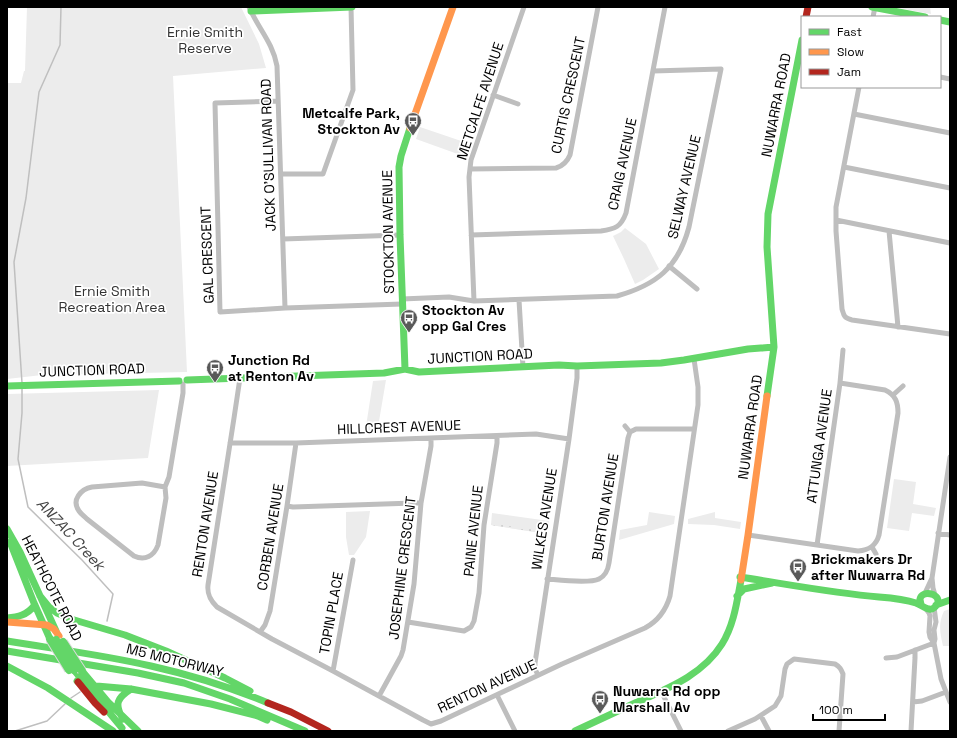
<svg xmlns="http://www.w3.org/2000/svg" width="957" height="738" font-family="'Space Grotesk',sans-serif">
<defs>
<pattern id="garden-dots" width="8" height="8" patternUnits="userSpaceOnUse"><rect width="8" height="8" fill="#ececec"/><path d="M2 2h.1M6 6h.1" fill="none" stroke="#c9c9c9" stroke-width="1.8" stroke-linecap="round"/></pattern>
</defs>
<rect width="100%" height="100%" fill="#fff"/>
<!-- green -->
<path fill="#ececec" d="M27,7H241L259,44L266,68L173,76L187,372L42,375L7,379V83H21L24,71H36H25Z
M893,7H930L931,14Z
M420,127L470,144L466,157L416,139Z
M625,228L646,244L659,269L643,280L635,284L624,259L613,236L621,232Z
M386,380L377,433H365L373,381Z
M159,390L148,458L7,466V394Z
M894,479L916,482L913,504L936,508L934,516L912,513L909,531L887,528Z
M370,511L366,537L354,555H349L346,537V512Z
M649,512L675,516L674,524L619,540L620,530L647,525Z
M715,512V518L741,522L740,529L714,525L688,524V519Z
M492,513L549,521L547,534L491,525Z
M950,609V646H943C940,633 938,623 944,611Z"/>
<!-- garden -->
<path fill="url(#garden-dots)" d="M491,523L542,531L545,530L546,528H548L547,534L491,525Z"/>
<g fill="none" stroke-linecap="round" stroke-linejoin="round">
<!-- stream -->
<path stroke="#bfbfbf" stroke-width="1.5" d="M22,383L14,262L26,198L39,92L60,45L61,7
M22,387V413L18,459L28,507L82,560L113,594L107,621
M71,698L80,692
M15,731L47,721L65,704"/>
<!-- street -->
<path stroke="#bebebe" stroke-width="5" d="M249,7C258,28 273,43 277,66L285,308
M873,17L875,7
M940,77L950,79
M859,87L836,207V231L842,309C844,316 844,318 852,320L950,334
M493,95L518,104
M278,101L215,103L220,312L285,308L402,304
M854,114L950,133
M844,167L950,188
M470,169L556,168C563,166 567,162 570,155L598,7
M281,174H323L353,90L351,7
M836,220L950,243
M889,231L898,327
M471,235L601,231C615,229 621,227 626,213L665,7
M283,239L400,235
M669,266L697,289
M402,299L449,297L474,301L617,296C656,285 678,268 689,227L721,69L653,71
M519,300L523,367
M474,301L469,177L471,160L524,7
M240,378L234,418L208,585C207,594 210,600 217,607L272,639L333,671L423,720L431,724L441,721L562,664L645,628C658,621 666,610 670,596L698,405V387L694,359
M893,395L903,386
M625,426L630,432
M230,443H296L536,434L569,439
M165,487L142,483L92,487C81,489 71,500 79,511C81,514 84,516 87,519L134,556C145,561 154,556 158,545L166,498L165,487L169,477L183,393V384
M287,506L293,507L414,503H421
M938,533L950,535
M748,535L858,551C869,550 876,546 879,535L898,413C898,403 896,395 885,390L840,383
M817,545L840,383L843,350
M872,547L876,554
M547,579C559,580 589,584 599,579C605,576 608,570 609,563L628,438L630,432L636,429H694
M925,593L932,578
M935,595L933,588L932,578L950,457
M926,609L929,613L930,616L929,632L930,637L934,643L941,679L950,702
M408,622L464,631L471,627L474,621L479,593L484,525L497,443V436
M260,632L265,625L270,611L287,506L296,443
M934,643L935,639L934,630L936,622L934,607
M886,658L897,657L934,643
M333,671L353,560
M538,675L535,669V663L569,439L577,378V366
M661,691L681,731
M497,695L515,731
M379,696L401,656L403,650L414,584L421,503L431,446V438
M913,702L922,701L946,692
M761,716L769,731
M728,731L755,719L775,706L781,696L785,669L787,664L794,659L835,664C840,667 841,669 843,674L839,731
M911,731L915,658V650"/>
<!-- fast -->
<path stroke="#63d668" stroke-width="7" d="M872,7L925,17
M251,11L352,7
M940,20L950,22
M405,369L400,235L399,167L401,156L410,128
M187,380L384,373L405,369L419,372L559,365L577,366L661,363L684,360L748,349L774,347
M7,386L179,381
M767,396L774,347L767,247L768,214L802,40
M7,529L20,552L56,631
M10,542L34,603L50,639
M740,577C786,584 833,593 879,597C892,598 904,599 916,603C920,604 925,609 929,609C933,610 937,606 938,602C939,593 922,590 920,599C920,601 921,603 921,605
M40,596L49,607L57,613L71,619L125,635L166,651L225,678L250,691
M737,596L744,589L772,583
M936,605L950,600
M7,618C18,617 27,615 34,606
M7,641C55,649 104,655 151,666C191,675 230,687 268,703
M7,651L138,673L184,683L230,699L305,731
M7,666L48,688L113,731
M74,670L122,728
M82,671L108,702L138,731
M77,681L85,685L131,689L211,704L258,716L267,720
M123,719C114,704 117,698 131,689
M575,731C594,722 614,713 633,704C666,689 702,676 722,644C734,625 737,601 741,580"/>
<!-- slow -->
<path stroke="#ff974d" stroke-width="7" d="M410,128L453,7
M741,580L748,535L767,396
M7,622L47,625L54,629L59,636"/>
<!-- jam -->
<path stroke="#b3261e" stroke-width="7" d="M806,17L808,7
M78,682L95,703L104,712
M268,703L291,712L328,731"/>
<!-- fast-bridge casing -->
<g stroke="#dbdbdb" stroke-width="10" stroke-linecap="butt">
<path id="fast-bridge" d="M50,639L69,670
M56,640L74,670
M63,642L82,671"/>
</g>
<!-- fast-bridge -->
<use href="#fast-bridge" stroke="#63d668" stroke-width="8"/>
</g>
<!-- icons -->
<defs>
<g id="bus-pin" transform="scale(0.9)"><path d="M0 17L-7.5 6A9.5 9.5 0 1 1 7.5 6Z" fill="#595959" stroke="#fff"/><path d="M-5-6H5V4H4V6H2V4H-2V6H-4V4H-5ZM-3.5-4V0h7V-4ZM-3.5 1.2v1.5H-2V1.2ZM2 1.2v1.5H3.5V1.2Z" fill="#fff"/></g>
</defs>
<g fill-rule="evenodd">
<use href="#bus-pin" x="413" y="121"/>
<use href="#bus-pin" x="409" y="318"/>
<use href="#bus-pin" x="215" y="368"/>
<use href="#bus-pin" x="798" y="567"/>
<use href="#bus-pin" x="600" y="699"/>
</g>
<g text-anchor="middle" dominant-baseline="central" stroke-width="3.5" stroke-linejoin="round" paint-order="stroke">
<!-- park labels -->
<g font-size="14" fill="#333" stroke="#fff">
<text x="205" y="32">Ernie Smith<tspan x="205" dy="16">Reserve</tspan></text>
<text x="112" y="291">Ernie Smith<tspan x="112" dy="16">Recreation Area</tspan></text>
</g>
<!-- street labels -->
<g font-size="14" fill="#000" stroke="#fff">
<text transform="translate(568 95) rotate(-78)">CURTIS CRESCENT</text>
<text transform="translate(480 101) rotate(-72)">METCALFE AVENUE</text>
<text transform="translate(776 105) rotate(-79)">NUWARRA ROAD</text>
<text transform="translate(268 155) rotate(-92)">JACK O'SULLIVAN ROAD</text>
<text transform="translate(622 164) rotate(-78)">CRAIG AVENUE</text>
<text transform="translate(684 187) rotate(-77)">SELWAY AVENUE</text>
<text transform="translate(388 232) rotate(-91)">STOCKTON AVENUE</text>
<text transform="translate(207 255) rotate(-92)">GAL CRESCENT</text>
<text transform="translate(480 356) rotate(-3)">JUNCTION ROAD</text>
<text transform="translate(92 370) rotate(-2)">JUNCTION ROAD</text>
<text transform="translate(399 427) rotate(-2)">HILLCREST AVENUE</text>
<text transform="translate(750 427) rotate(-82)">NUWARRA ROAD</text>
<text transform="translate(819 446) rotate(-82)">ATTUNGA AVENUE</text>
<text transform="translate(605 507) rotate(-81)">BURTON AVENUE</text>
<text transform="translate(544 519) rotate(-81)">WILKES AVENUE</text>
<text transform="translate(205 524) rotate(-81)">RENTON AVENUE</text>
<text transform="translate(473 531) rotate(-84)">PAINE AVENUE</text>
<text transform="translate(270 537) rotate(-81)">CORBEN AVENUE</text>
<text transform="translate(402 568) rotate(-83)">JOSEPHINE CRESCENT</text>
<text transform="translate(52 588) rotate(63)">HEATHCOTE ROAD</text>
<text transform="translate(331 613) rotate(-80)">TOPIN PLACE</text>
<text transform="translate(175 660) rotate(14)">M5 MOTORWAY</text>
<text transform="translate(487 686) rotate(-25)">RENTON AVENUE</text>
</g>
<!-- poi labels -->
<g font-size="14" font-weight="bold" fill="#000" stroke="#fff" text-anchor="start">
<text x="400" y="113" text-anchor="end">Metcalfe Park,<tspan x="400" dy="16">Stockton Av</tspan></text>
<text x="422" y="310">Stockton Av<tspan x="422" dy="16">opp Gal Cres</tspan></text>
<text x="228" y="360">Junction Rd<tspan x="228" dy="16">at Renton Av</tspan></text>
<text x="811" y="559">Brickmakers Dr<tspan x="811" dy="16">after Nuwarra Rd</tspan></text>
<text x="613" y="691">Nuwarra Rd opp<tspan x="613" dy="16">Marshall Av</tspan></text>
</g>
<!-- water labels -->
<g font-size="15" font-style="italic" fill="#444" stroke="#fff">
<text transform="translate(71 534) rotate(47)">ANZAC Creek</text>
</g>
</g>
<!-- border -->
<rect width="957" height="738" fill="none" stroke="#000000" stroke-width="16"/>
<!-- legend -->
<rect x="801" y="16" width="140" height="72" fill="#ffffff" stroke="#999999"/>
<rect x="809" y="29" width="20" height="6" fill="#63d668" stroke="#999999"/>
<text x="837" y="36" font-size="12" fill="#000000">Fast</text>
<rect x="809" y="49" width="20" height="6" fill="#ff974d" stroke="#999999"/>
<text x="837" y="56" font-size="12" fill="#000000">Slow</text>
<rect x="809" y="69" width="20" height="6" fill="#b3261e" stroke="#999999"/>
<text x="837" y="76" font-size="12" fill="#000000">Jam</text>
<!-- scale -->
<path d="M813 714v6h72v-6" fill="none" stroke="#000000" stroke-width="2"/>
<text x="819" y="714" font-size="12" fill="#000000" stroke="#ffffff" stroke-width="3" paint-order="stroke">100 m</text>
</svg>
